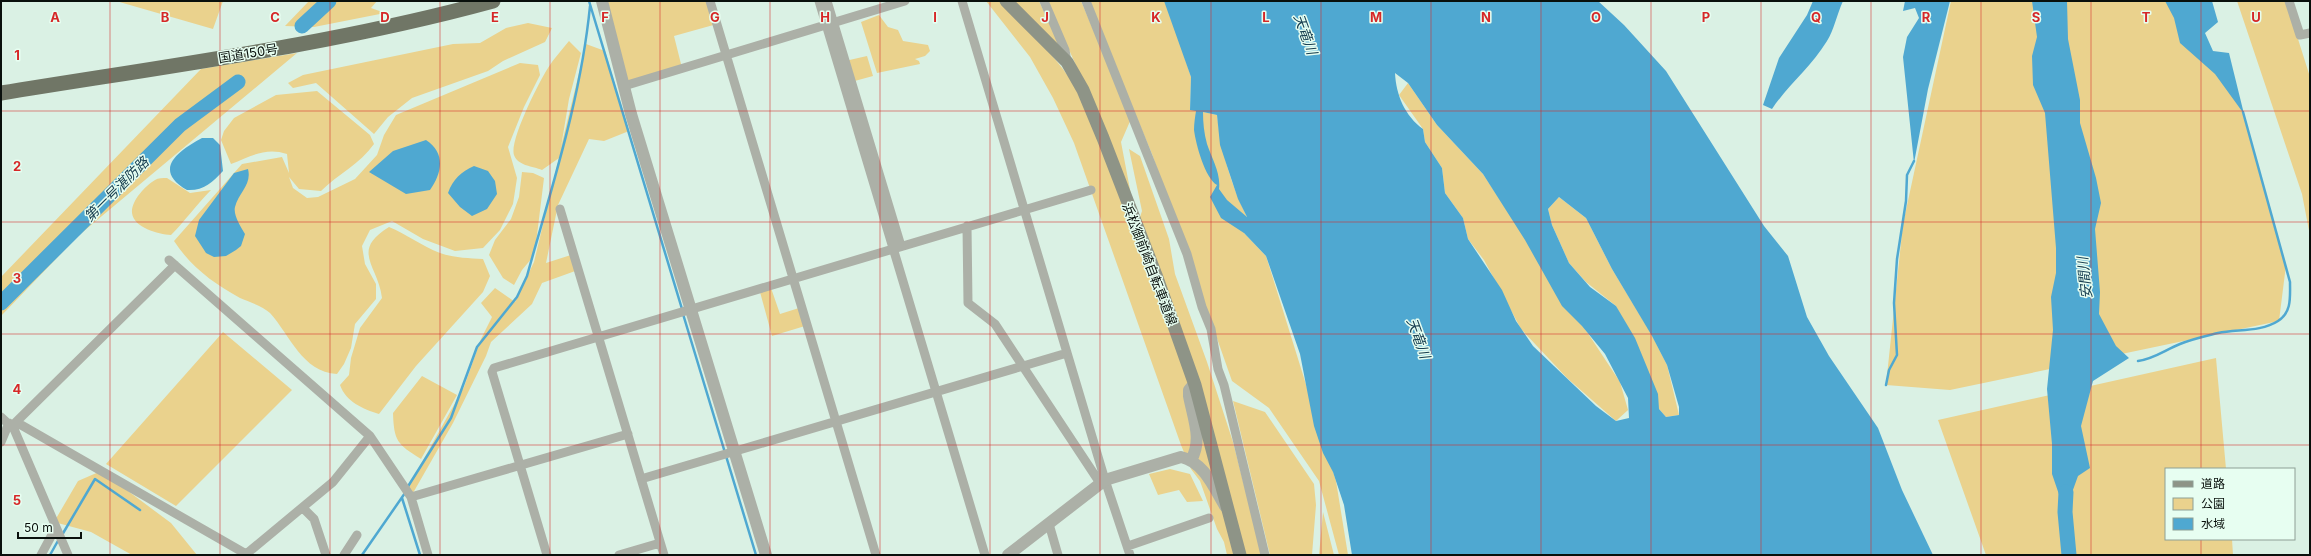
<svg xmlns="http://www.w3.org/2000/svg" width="2311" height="556" font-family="Inter,'Noto Sans JP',sans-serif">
<rect width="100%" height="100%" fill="#daf1e4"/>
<!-- green -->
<path fill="#ead28d" d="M116,1H223L213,29Z
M309,1H377L371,8L385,13L314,27L285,26Z
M607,1H708L717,24L674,36L682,68L627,85Z
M986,1H1001C1028,29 1056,56 1077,89L1139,220L1142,211L1129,149L1140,156L1169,239L1175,274L1207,362L1233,442L1262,555H1227L1224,542L1217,529L1200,481L1191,469L1181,445L1074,143L1053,98L1030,57Z
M1013,1H1039L1060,47Z
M1047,1H1081L1131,119L1121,142L1132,200L1102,123Z
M1088,1H1166L1191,77L1190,109L1217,115C1221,151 1231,185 1247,217L1244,233L1266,256L1336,481L1348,555H1339L1319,481L1269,408L1232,381L1152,154Z
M1951,1H2166L2238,97L2286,265L2279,321L1950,390L1886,385L1903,224Z
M2237,1H2286L2310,77V236L2302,194Z
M879,15L888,27L898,30L903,41L928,45L930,51L925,56L915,59L919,61L920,64L877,73L861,22Z
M528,23L552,28L545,42L503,61L488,71L412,98L388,117L374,134L316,83L293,88L288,83L303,75L453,44L480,43L506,28Z
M569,41L581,53L569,99L561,147L586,44L605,51L629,131L604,141L589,139L558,205L546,263L574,254L578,270L542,283L532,304L491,342L486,356L453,423L413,493L408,487L464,387L481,339L492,317L481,303L495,288L515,302L534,262L559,158L542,170C533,166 518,166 514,155C509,141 539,82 548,68C554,58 562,50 569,41Z
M297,53L78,236L1,316V277L201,69Z
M867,56L873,76L851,82L845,61Z
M520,63L538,65L540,75L524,107L508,147L517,178L513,204L500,230L483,248L455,251L423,239L392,221L370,230L362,246L365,264L376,284V299L355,324L351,348L344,364L337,374C302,372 290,335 270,313C263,306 249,302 240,298C213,283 191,267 174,241L242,164L282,157L289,173L287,154C266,147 251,156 231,164L221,140L224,131L234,118L276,95L317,91L370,135L374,144C360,164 338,174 321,191L299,189L289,177L293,188L307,198L318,197L355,179L377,155L384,135L396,115Z
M1408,83L1437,125L1483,174L1620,382L1628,410L1616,421L1567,378L1521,329L1484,260L1468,239L1463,218L1445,193L1442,168L1425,142L1423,129L1399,95Z
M522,172L533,173L544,178L536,243L532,258L522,270L514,285L503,278L489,255L495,240L511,219L519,197Z
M167,178L190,193L211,190C196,205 185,221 171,235C158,234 134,228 132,213C131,201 145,186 155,180C158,178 163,178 167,178Z
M1559,197L1586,218L1612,269L1652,335L1667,365L1679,415L1666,417L1659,409L1616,306L1586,282L1569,263L1552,225L1548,209Z
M389,227C406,234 422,246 440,253C454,258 468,258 483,259L490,276L483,292L416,366L379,414C363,409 346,402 340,385L349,375L351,358L360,328L382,298C378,265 350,251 389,227Z
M771,288L780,314L799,308L805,326L772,336L760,292Z
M223,332L292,390L176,506L106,464Z
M2216,358L2226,469H2166V539H2232L2233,555H1986L1938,420Z
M422,376L457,395L421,459C397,444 394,441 393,413Z
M1233,401L1265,412L1314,484L1316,505L1312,555H1270Z
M1170,469L1190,474L1203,501L1187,502L1179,490L1158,495L1149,474Z
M101,471L171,523L197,555H132L91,532L54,522L78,481Z
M1323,512L1334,555H1319Z"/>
<!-- water -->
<path fill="#4fa8d1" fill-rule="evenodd" d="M1164,1H1598L1624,25L1666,71L1764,226L1788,256L1807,317L1829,356L1878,428L1902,490L1933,555H1352L1344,505L1333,472L1323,453L1314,426L1300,354L1266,256L1244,233L1221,218L1210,197L1217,185C1205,178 1196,145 1194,130C1194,124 1195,117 1196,111L1190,110L1191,77ZM1395,73L1408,83L1437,125L1483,174L1525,240L1562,306L1582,326L1605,354L1628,398L1629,418L1616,421L1596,406L1533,346L1516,321L1502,290L1468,239L1463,218L1445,193L1442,168L1425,142L1423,129C1405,116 1396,95 1395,73ZM1203,112L1217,115L1220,145L1238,199L1247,217L1227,200L1219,189C1221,173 1212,159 1207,144C1204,133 1203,123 1203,112ZM1559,197L1586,218L1612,269L1652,336L1667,365L1679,407V415L1666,417L1659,409L1658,394L1635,338L1616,306L1590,287L1569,263L1552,225L1548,209Z
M1813,1H1843C1837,14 1834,30 1827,41C1811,67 1788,85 1772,109L1763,105L1779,58L1807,15Z
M1905,1H1950L1928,89L1914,163L1903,57L1907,37L1919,18L1915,8L1903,11Z
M2032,1H2067L2068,39L2080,100V123L2096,178L2101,203L2095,229L2100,292L2099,314L2116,346L2129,358L2093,381L2081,426L2090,468L2078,476L2065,512L2052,474V444L2047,389L2053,330L2051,297L2056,273V248L2045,113L2033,85L2032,56L2037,37Z
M2165,1H2212L2218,22L2205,33L2213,51L2229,53L2244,114L2215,74L2180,43L2174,18Z
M202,138H213L220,145L223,171C212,183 203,191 187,190C151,169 180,150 202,138Z
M426,140C446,153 442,173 430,190L406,194L369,172L393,151Z
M474,166L488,171L495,181L497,194L487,209L472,216L460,207L448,193C453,179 461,172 474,166Z
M248,169C252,185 239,192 235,207C233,215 241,227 245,234L241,246L236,250L226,256L214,257L206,253L195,236L199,220L234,173Z"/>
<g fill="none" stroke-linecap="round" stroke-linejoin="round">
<!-- stream -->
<path stroke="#4fa8d1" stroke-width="2.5" d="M589,1L682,309
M683,314L756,555
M2138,361C2154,359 2165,350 2180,344C2192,339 2206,336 2218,333C2238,329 2261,332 2278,321C2292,312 2290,297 2290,282L2243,112
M1886,385L1889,370L1897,355L1894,303L1897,259L1906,201L1907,175L1914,161
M407,488L451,418L477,347L517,297L527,276C552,186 581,98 590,6
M402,498L420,555
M62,535L95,479L140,510
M50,555L59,539
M362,555L405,493"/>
<!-- river -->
<path stroke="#4fa8d1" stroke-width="15" d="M302,26L329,1
M1,303L180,125L238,82
M2066,492L2065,512L2069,555"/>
<!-- minor -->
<path stroke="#acb0a7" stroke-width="9" d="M710,1L876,555
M819,1L985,555
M827,1L901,246
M962,1L1105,480L1130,555
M1044,1L1065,50L1067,62
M1086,1L1187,254L1202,307L1211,329L1218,369L1224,385L1265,555
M2289,1L2300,35L2310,33
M624,86L905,1
M560,209L664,555
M967,226L968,303L995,324L1100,483
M169,260L370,436L411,497L428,555
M1,417L14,429L68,555
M16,422L246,554
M12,426L175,265
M1,442L9,423
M641,479L1067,353
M411,497L628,434
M303,508L314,519L326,555
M1049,524L1058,555
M1128,546L1209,518
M41,555L56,527
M245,555L333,482L370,436
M344,555L357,535
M547,555L492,372L494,368L1091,190
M619,555L660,543"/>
<!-- tertiary -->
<path stroke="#acb0a7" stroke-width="12" d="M602,1L631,114L766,555
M1191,460C1203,440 1193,418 1189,396V390L1194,384
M1008,555L1105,480L1181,457C1204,462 1214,488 1225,506"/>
<!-- secondary -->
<path stroke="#8e9487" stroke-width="13" d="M1006,1L1067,62L1083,90L1103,138L1156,275L1195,385L1240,555"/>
<!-- trunk -->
<path stroke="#707666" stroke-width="15" d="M1,93C166,66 332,45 493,1"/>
</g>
<!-- grid -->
<path fill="none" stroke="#d62828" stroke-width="1" stroke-opacity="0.55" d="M110,1V555M220,1V555M330,1V555M440,1V555M550,1V555M660,1V555M770,1V555M880,1V555M990,1V555M1100,1V555M1211,1V555M1321,1V555M1431,1V555M1541,1V555M1651,1V555M1761,1V555M1871,1V555M1981,1V555M2091,1V555M2201,1V469M1,111H2310M1,222H2310M1,334H2310M1,445H2310M2201,539V555"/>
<g text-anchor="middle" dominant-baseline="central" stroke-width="3" stroke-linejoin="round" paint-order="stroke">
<!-- street labels -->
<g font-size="13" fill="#09100c" stroke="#e7fef1">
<text transform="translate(248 53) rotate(-9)">国道150号</text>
<text transform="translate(1150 264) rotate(69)">浜松御前崎自転車道線</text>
</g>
<!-- water labels -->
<g font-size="14" font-style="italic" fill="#194052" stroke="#e7fef1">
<text transform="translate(1306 34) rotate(70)">天竜川</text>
<text transform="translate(116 189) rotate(-45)">第一号湛防路</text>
<text transform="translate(2084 278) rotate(-96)">安間川</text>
<text transform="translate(1419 338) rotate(70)">天竜川</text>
</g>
</g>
<g font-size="13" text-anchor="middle" font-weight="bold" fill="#d62828" stroke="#e7fef1" stroke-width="3" stroke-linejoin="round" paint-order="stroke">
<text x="55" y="22">A</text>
<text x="165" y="22">B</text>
<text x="275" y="22">C</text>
<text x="385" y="22">D</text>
<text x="495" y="22">E</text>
<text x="605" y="22">F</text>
<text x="715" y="22">G</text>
<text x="825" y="22">H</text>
<text x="935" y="22">I</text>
<text x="1045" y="22">J</text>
<text x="1156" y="22">K</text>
<text x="1266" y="22">L</text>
<text x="1376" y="22">M</text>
<text x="1486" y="22">N</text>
<text x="1596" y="22">O</text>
<text x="1706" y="22">P</text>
<text x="1816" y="22">Q</text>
<text x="1926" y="22">R</text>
<text x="2036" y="22">S</text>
<text x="2146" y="22">T</text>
<text x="2256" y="22">U</text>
<text x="17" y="60">1</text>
<text x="17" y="171">2</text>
<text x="17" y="283">3</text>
<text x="17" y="394">4</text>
<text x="17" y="505">5</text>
</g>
<!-- border -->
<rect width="2311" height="556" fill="none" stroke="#09100c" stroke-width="4"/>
<!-- legend -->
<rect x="2165" y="468" width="130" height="72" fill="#e7fef1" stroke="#8e9f95"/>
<rect x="2173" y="481" width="20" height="6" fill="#8e9487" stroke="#8e9f95"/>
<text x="2201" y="488" font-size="12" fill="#09100c">道路</text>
<rect x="2173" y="498" width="20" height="12" fill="#ead28d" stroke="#8e9f95"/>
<text x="2201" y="508" font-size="12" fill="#09100c">公園</text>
<rect x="2173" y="518" width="20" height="12" fill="#4fa8d1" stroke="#8e9f95"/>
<text x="2201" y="528" font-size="12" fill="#09100c">水域</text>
<!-- scale -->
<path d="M18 532v6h63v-6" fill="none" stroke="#09100c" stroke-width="2"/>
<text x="24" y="532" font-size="12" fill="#09100c" stroke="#e7fef1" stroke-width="3" paint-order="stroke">50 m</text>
</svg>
